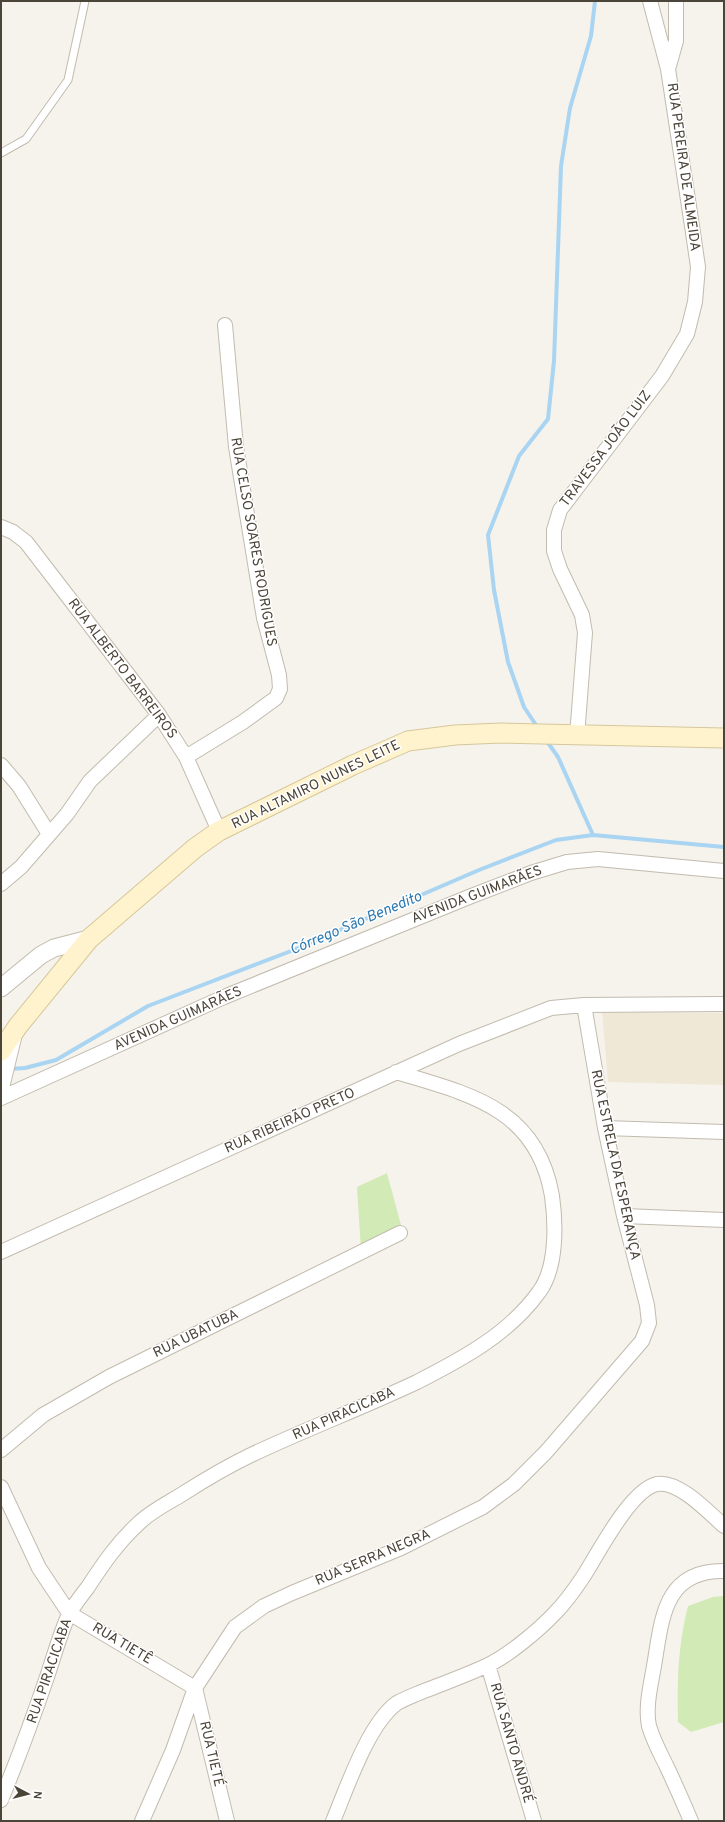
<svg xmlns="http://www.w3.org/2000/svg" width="725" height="1822" font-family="Overpass,sans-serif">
<rect width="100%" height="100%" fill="#f6f3ec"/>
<!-- education -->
<path fill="#efe8d6" d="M602,1012L724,1013V1085L608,1082Z"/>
<!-- green -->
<path fill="#d2eab5" d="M387,1173L402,1229L361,1250L357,1187Z
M724,1596V1722L691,1732L678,1722C677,1681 678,1645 688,1606L713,1597Z"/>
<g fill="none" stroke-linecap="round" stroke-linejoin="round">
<!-- stream -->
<path stroke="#a9d4f2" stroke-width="4" d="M538,728L524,707L508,662L494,590L488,535L519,456L548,419L554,361L561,166L570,108L591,36L595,1
M546,740L558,757L593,835
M9,1069L25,1068L56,1060L148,1006L291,951L479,870L556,840L593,835L724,847"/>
<!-- service casing -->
<g stroke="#c2bbae" stroke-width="9">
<path id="service" d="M1,153L26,139L68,80L85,1"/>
</g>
<!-- minor casing -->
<g stroke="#c2bbae" stroke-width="16">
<path id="minor" d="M668,69L676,41V1
M1,527L13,532L26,542L159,715L186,757L219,831
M577,736L585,633L582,615L560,569L554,551V530L560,510L662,376L687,334L695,302L698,267L692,226L668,69L650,1
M186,757L243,722L276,698L280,689L279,675L264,618L236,447L225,325
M1,765L19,786L49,834
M1,884L21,867L67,814L90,781L159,715
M1,1092L14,1038
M1,1098L224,997L469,897L531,873L567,862L598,859L724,871
M605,1128L724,1132
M624,1216L724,1220
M1,1252L459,1044L551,1008L584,1005L724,1004
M1,1450L43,1415L109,1377L400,1233
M1,1487L39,1568L69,1613L195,1688
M488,1665L534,1821
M195,1688L227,1821
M1,1800C18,1759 33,1718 47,1677C54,1656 60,1634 69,1614C74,1605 81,1596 88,1587C103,1564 118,1542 139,1523C151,1511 170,1502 184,1493C206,1479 228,1466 251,1455C306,1429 362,1408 417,1382C462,1359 509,1334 539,1292C557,1268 556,1224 552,1196C537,1108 469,1094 396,1072
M142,1821L173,1750L195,1688L235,1627L264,1606L292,1593L401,1548L483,1507L514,1484L546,1452L642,1341L649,1323L647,1305L624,1216L605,1128L584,1005
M333,1821C347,1788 368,1724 397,1703C404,1699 412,1696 419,1693C442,1684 464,1676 486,1666C507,1657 540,1629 555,1613C566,1602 575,1589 583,1577C598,1554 630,1490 657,1484C679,1480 709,1513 724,1526
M691,1821C683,1802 675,1784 666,1765C660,1753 653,1740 649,1726C645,1707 651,1684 654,1666C662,1620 663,1570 724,1571"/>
</g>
<!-- tertiary casing -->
<g stroke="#c2bbae" stroke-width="19">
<path id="tertiary" d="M1,988L41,955L54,948L89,939"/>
</g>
<!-- secondary casing -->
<g stroke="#d6c79b" stroke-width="21">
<path id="secondary" d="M1,1051L18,1026L89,939L195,848L219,831L353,765L408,741L455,735L501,733L724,738"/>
</g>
<!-- service -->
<use href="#service" stroke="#fff" stroke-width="7"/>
<!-- minor -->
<use href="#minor" stroke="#fff" stroke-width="14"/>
<!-- tertiary -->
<use href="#tertiary" stroke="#fff" stroke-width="17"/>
<!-- secondary -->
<use href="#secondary" stroke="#fff3cd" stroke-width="19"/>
</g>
<g text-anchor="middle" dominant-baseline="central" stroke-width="3" stroke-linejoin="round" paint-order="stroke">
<!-- street labels -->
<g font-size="14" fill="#4b4439" stroke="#fff">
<text transform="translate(683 167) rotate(82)">RUA PEREIRA DE ALMEIDA</text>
<text transform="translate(606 449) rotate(-53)">TRAVESSA JOÃO LUIZ</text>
<text transform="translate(253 542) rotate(80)">RUA CELSO SOARES RODRIGUES</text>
<text transform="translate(122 669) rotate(53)">RUA ALBERTO BARREIROS</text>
<text transform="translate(316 785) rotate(-26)">RUA ALTAMIRO NUNES LEITE</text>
<text transform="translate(477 895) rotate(-21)">AVENIDA GUIMARÃES</text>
<text transform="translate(178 1019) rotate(-24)">AVENIDA GUIMARÃES</text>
<text transform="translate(290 1121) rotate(-24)">RUA RIBEIRÃO PRETO</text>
<text transform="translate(615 1165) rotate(78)">RUA ESTRELA DA ESPERANÇA</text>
<text transform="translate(196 1334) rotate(-26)">RUA UBATUBA</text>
<text transform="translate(344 1414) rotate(-24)">RUA PIRACICABA</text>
<text transform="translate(373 1558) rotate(-23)">RUA SERRA NEGRA</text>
<text transform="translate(122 1644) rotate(31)">RUA TIETÊ</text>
<text transform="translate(50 1671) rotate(-71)">RUA PIRACICABA</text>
<text transform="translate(511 1743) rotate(74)">RUA SANTO ANDRÉ</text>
<text transform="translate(211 1754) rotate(77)">RUA TIETÉ</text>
</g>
<!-- water labels -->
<g font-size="15" font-style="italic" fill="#2e7ab2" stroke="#fff">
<text transform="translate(356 924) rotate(-23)">Córrego São Benedito</text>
</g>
</g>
<!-- border -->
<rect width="725" height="1822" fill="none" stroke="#4b4439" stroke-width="4"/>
<!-- north arrow -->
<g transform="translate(28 1794) rotate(97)" stroke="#ffffff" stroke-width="3" paint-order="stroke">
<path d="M0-3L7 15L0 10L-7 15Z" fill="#4b4439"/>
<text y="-6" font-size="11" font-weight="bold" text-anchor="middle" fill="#4b4439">N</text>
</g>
</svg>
